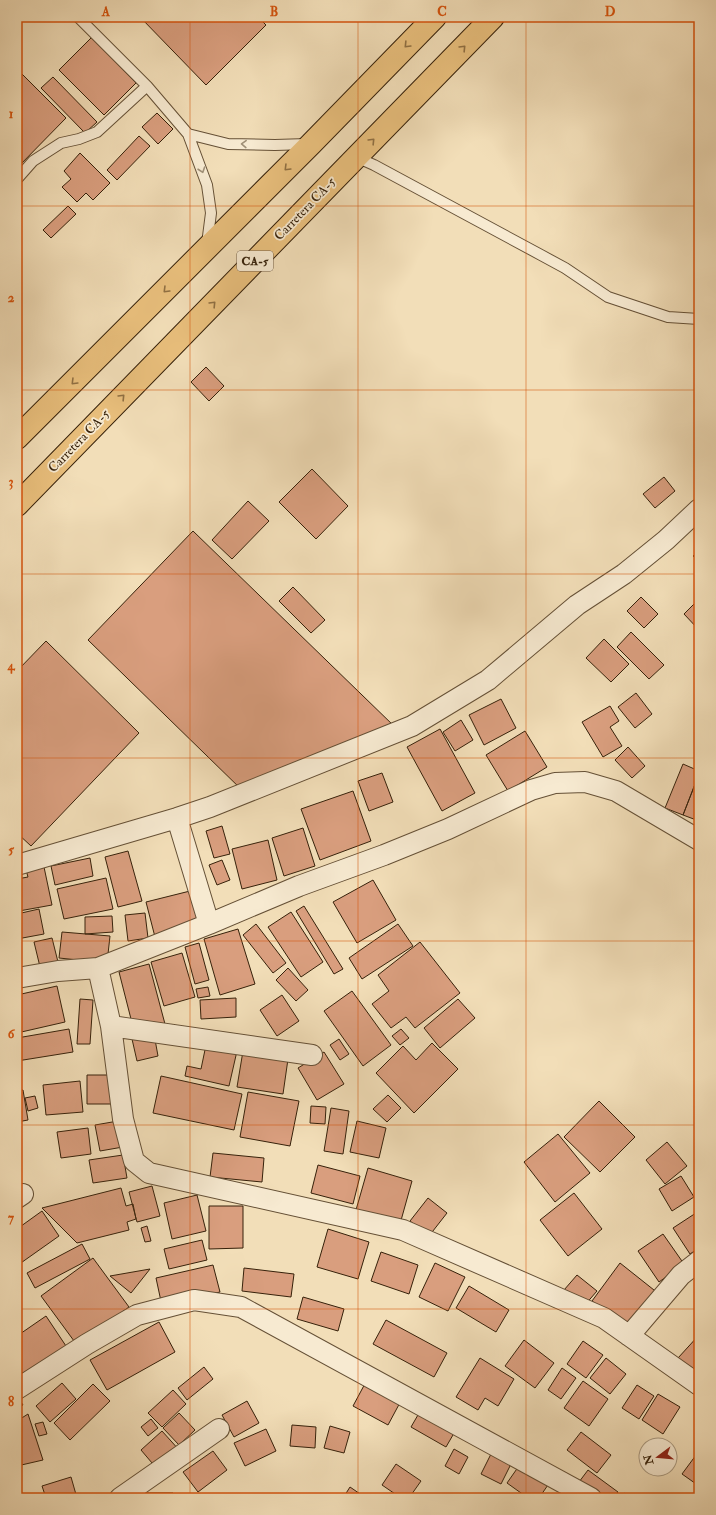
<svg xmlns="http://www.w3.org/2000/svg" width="716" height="1515" font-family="'IM FELL Double Pica',serif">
<rect width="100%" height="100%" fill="#f2deb8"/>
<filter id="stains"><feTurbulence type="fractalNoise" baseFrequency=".005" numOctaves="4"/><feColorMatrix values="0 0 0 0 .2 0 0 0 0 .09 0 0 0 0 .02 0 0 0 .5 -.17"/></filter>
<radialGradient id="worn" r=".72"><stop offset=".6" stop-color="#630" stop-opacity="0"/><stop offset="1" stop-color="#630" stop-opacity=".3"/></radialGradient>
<!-- building -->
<path fill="#d99e7e" stroke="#36210a" d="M140,17H258L266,25L206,85Z
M92,37L136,83L104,115L59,70Z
M17,69L66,118L17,168Z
M53,77L97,122L85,133L41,88Z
M157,113L173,129L158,144L142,127Z
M139,136L150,146L117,180L107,170Z
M80,153L110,183L93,200L86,193L77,202L62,187L71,179L64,171Z
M68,206L76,214L51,238L43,230Z
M206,367L224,386L209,401L191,382Z
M312,469L348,506L316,539L279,502Z
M664,477L675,491L655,508L643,494Z
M248,501L269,521L232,559L212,540Z
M193,531L395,727L244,792L88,640Z
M699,550V562L693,556Z
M293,587L325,620L311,633L279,601Z
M641,597L658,614L644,628L627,611Z
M699,599V630L684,614Z
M631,632L664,665L649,679L617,647Z
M604,639L629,664L611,682L586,658Z
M46,641L139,733L31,846L17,833V671Z
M636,693L652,714L635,728L618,707Z
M501,699L516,728L484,745L469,715Z
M610,706L619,721L610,727L622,746L603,757L582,722Z
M461,720L473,740L455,751L443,732Z
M440,729L475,793L442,811L407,747Z
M525,731L547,767L508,791L486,755Z
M628,747L645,766L632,778L615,760Z
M683,764L699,771V774L683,815L665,808Z
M382,773L393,802L369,811L358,781Z
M699,774V821L683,815Z
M353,791L371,841L320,860L301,809Z
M222,826L230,854L214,858L206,831Z
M303,828L315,866L284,876L272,838Z
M268,840L277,880L242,889L232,849Z
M128,851L142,901L118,907L105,857Z
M90,858L93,876L55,885L51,866Z
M222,860L230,880L217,885L209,865Z
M44,867L52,905L19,911L17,901V879L28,877L26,870Z
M106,878L113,909L64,919L57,889Z
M373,880L396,920L357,943L333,902Z
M190,891L200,926L155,937L146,902Z
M304,906L343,969L334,974L296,911Z
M39,909L44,934L17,939V914Z
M291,912L323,962L301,977L268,927Z
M145,913L148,938L128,941L125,915Z
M112,916L113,932L85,934V917Z
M256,924L286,963L273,973L243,935Z
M398,924L413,946L362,979L349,958Z
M238,929L255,984L220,995L204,939Z
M62,932L110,936L107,963L59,958Z
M52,938L59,966L41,971L34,942Z
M420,942L460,993L415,1028L406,1017L391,1028L372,1004L389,991L378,975Z
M199,943L209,980L195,984L185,947Z
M182,953L195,997L164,1006L151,962Z
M149,964L165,1024L131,1019L119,972Z
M288,968L308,990L296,1001L276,980Z
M57,986L65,1022L17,1033V995Z
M208,987L210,996L198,998L196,989Z
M352,991L391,1045L363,1066L324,1011Z
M282,995L299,1021L277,1036L260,1010Z
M236,998V1017L201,1019L200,1000Z
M80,999L93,1000L90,1044H77Z
M458,999L475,1018L440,1048L424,1028Z
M69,1029L73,1052L17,1061V1038Z
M401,1029L409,1038L400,1045L392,1036Z
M154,1034L158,1056L137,1061L132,1039Z
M339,1039L349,1054L340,1060L330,1045Z
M432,1043L458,1069L414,1113L376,1073L403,1046L416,1060Z
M206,1045L237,1051L229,1086L185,1076L187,1066L201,1069Z
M243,1051L288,1059L283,1094L237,1087Z
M324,1052L344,1084L317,1100L298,1068Z
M87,1075H113L114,1104H87Z
M161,1076L242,1094L234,1130L153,1113Z
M80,1081L83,1112L46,1115L43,1085Z
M23,1090L28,1120L17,1122V1091Z
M248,1092L299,1101L290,1146L240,1137Z
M388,1095L401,1108L387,1122L373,1109Z
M35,1096L38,1108L28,1111L25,1098Z
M599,1101L635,1137L600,1172L564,1137Z
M311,1106L326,1107L325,1124L310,1123Z
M331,1108L349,1111L343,1154L324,1151Z
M118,1121L123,1147L100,1151L95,1125Z
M357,1121L386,1128L379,1158L350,1152Z
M88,1128L91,1154L61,1158L57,1132Z
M558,1134L590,1173L555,1202L524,1162Z
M667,1142L687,1166L665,1184L646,1160Z
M213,1153L264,1158L262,1182L210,1177Z
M123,1155L127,1178L93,1183L89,1160Z
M318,1165L360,1176L353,1204L311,1193Z
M368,1168L412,1181L400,1224L356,1210Z
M681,1176L694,1197L672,1211L659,1189Z
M152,1186L160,1216L137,1222L129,1192Z
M121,1188L126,1206L133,1204L136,1219L127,1222L129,1230L77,1243L42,1208Z
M574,1193L602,1229L568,1256L540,1220Z
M197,1195L206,1231L172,1239L164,1203Z
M428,1198L447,1213L429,1236L410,1221Z
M209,1206H243V1248L209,1249Z
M42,1211L59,1236L18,1265L17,1229Z
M699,1211V1248L690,1254L673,1228Z
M147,1226L151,1241L145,1242L141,1228Z
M328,1229L369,1242L358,1279L317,1267Z
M663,1234L684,1264L659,1282L638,1251Z
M202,1240L207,1260L169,1269L164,1249Z
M82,1244L90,1259L35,1288L27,1273Z
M381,1252L418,1265L409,1294L371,1281Z
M93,1258L129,1307L77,1345L41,1296Z
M435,1263L465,1277L448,1311L419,1297Z
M620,1263L659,1294L632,1331L592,1301Z
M213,1265L220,1292L162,1306L156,1278Z
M244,1268L294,1274L291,1297L242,1291Z
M150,1269L131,1293L110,1276Z
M577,1275L597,1291L584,1306L564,1290Z
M469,1286L509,1310L496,1332L456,1308Z
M303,1297L344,1309L338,1331L297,1319Z
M46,1316L70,1352L28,1381L17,1365V1336Z
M386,1320L447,1353L434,1377L373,1344Z
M159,1322L175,1352L107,1390L90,1360Z
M699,1335V1377L678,1358Z
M524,1340L554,1363L535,1388L505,1366Z
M583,1341L603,1355L586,1378L567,1364Z
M480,1358L514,1379L498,1406L485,1398L478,1410L456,1397Z
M606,1358L626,1374L610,1394L590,1378Z
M204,1367L213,1379L187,1400L178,1388Z
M562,1368L576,1378L561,1399L548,1390Z
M368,1378L403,1397L388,1425L353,1406Z
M583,1381L608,1399L589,1426L564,1408Z
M62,1383L76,1399L50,1422L36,1406Z
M93,1384L110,1401L70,1440L54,1423Z
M637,1385L654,1396L639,1419L622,1408Z
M173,1390L186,1404L162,1427L148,1413Z
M658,1394L680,1407L663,1434L642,1420Z
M17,1396L23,1405L17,1408Z
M247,1401L259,1423L234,1437L222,1415Z
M422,1408L457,1428L446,1447L411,1427Z
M179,1413L195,1430L179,1445L163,1428Z
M28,1414L43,1460L17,1466V1421Z
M151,1419L158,1428L148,1436L141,1427Z
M43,1422L47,1434L39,1436L35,1424Z
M292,1425L316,1427L315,1448L290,1446Z
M330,1426L350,1432L344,1453L324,1448Z
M266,1429L276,1451L245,1466L234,1443Z
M162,1431L180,1451L158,1470L141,1450Z
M581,1432L611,1455L597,1473L567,1450Z
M454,1449L468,1457L459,1474L445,1466Z
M213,1451L227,1470L198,1492L183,1472Z
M699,1451V1486L682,1474Z
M491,1454L511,1464L501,1484L481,1474Z
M521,1463L550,1482L539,1498H528L507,1483Z
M396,1464L421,1481L409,1498H401L382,1485Z
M588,1470L618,1492L614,1498H592L576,1486Z
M71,1477L77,1498H46L42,1486Z
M350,1487L366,1498H343Z
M136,1493H173V1498H136Z
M624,1493L630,1498H619Z"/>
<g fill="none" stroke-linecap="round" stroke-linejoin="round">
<!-- lane casing -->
<g stroke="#655036" stroke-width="12">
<path id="lane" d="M78,17L147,86L188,134L207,185L211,213L207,244
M188,134L228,144L275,145L307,144
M356,157L374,165L541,255L565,268L608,297L668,317L699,319
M18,178L33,161L61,143L79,139L97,132L147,86"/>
</g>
<!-- street casing -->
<g stroke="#655036" stroke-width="22">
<path id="street" d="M177,818L209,924
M17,865L177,818L210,807L412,726L488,680L577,605L624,574L666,540L699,509
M98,968L209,924L299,886L384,855L448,829L531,790L555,783L585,782L616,791L699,840
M17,978L58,971L98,968L111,1026L123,1119L134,1161L149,1173L403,1230L604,1318L699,1385
M111,1026L312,1055
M17,1198L23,1194
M629,1336L681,1275L699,1261
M17,1389L87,1344L137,1315L194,1300L241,1307L591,1498
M120,1498L219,1429"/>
</g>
<!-- highway casing -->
<g stroke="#36210a" stroke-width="24">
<path id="highway" d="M17,438L311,144L435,17
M17,505L493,17"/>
</g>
<!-- lane -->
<use href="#lane" stroke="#f7ead1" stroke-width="10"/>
<!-- street -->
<use href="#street" stroke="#f7ead1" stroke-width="20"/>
<!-- highway -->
<use href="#highway" stroke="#e9bf7c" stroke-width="22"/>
</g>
<!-- one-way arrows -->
<defs><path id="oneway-chevron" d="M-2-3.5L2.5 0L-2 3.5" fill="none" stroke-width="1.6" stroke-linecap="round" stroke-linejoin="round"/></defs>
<g stroke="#907043">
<use href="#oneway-chevron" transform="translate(407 45) rotate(134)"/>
<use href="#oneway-chevron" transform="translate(463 48) rotate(-46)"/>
<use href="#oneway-chevron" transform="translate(372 141) rotate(-46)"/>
<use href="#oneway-chevron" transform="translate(287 168) rotate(135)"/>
<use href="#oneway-chevron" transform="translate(166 290) rotate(135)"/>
<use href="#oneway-chevron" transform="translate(213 304) rotate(-46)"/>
<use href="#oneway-chevron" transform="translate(74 382) rotate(135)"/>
<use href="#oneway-chevron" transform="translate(122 397) rotate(-46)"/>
</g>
<g stroke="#a09077">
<use href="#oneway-chevron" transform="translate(244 144) rotate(-178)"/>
<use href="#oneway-chevron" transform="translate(202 170) rotate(71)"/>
</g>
<!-- grid -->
<path fill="none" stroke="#d6530c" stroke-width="1" stroke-opacity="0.55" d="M190,17V1498M358,17V1498M526,17V1498M17,206H699M17,390H699M17,574H699M17,758H699M17,941H699M17,1125H699M17,1309H699"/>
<g text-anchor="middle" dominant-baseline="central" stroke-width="3.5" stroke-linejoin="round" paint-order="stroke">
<!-- shield labels -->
<rect fill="#f7ead1" stroke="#705d46" stroke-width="1" x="237" y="251" width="36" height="20" rx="3"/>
<g font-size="12" font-weight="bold" fill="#36210a">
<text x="255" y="261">CA-5</text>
</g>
<!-- street labels -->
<g font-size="13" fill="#36210a" stroke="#f7ead1">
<text transform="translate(305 209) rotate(-46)">Carretera CA-5</text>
<text transform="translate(79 441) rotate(-46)">Carretera CA-5</text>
</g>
</g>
<!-- margin -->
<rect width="716" height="1515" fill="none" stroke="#f2deb8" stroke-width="44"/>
<!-- north arrow -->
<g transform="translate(658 1457) rotate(254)"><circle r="19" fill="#f7ead1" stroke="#aa9a81"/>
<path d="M0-3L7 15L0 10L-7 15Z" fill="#8f2418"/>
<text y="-6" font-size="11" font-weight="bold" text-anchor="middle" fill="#36210a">N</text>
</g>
<rect x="22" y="22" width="672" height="1471" fill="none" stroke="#d6530c" stroke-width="1.5"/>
<g font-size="13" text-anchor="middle" font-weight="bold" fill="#d6530c">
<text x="106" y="16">A</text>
<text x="274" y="16">B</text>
<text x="442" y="16">C</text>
<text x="610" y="16">D</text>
<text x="11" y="118">1</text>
<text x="11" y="302">2</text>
<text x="11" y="486">3</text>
<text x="11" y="670">4</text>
<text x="11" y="854">5</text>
<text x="11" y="1038">6</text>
<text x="11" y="1222">7</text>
<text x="11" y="1406">8</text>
</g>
<rect width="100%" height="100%" filter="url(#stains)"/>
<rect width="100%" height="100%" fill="url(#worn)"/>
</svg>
